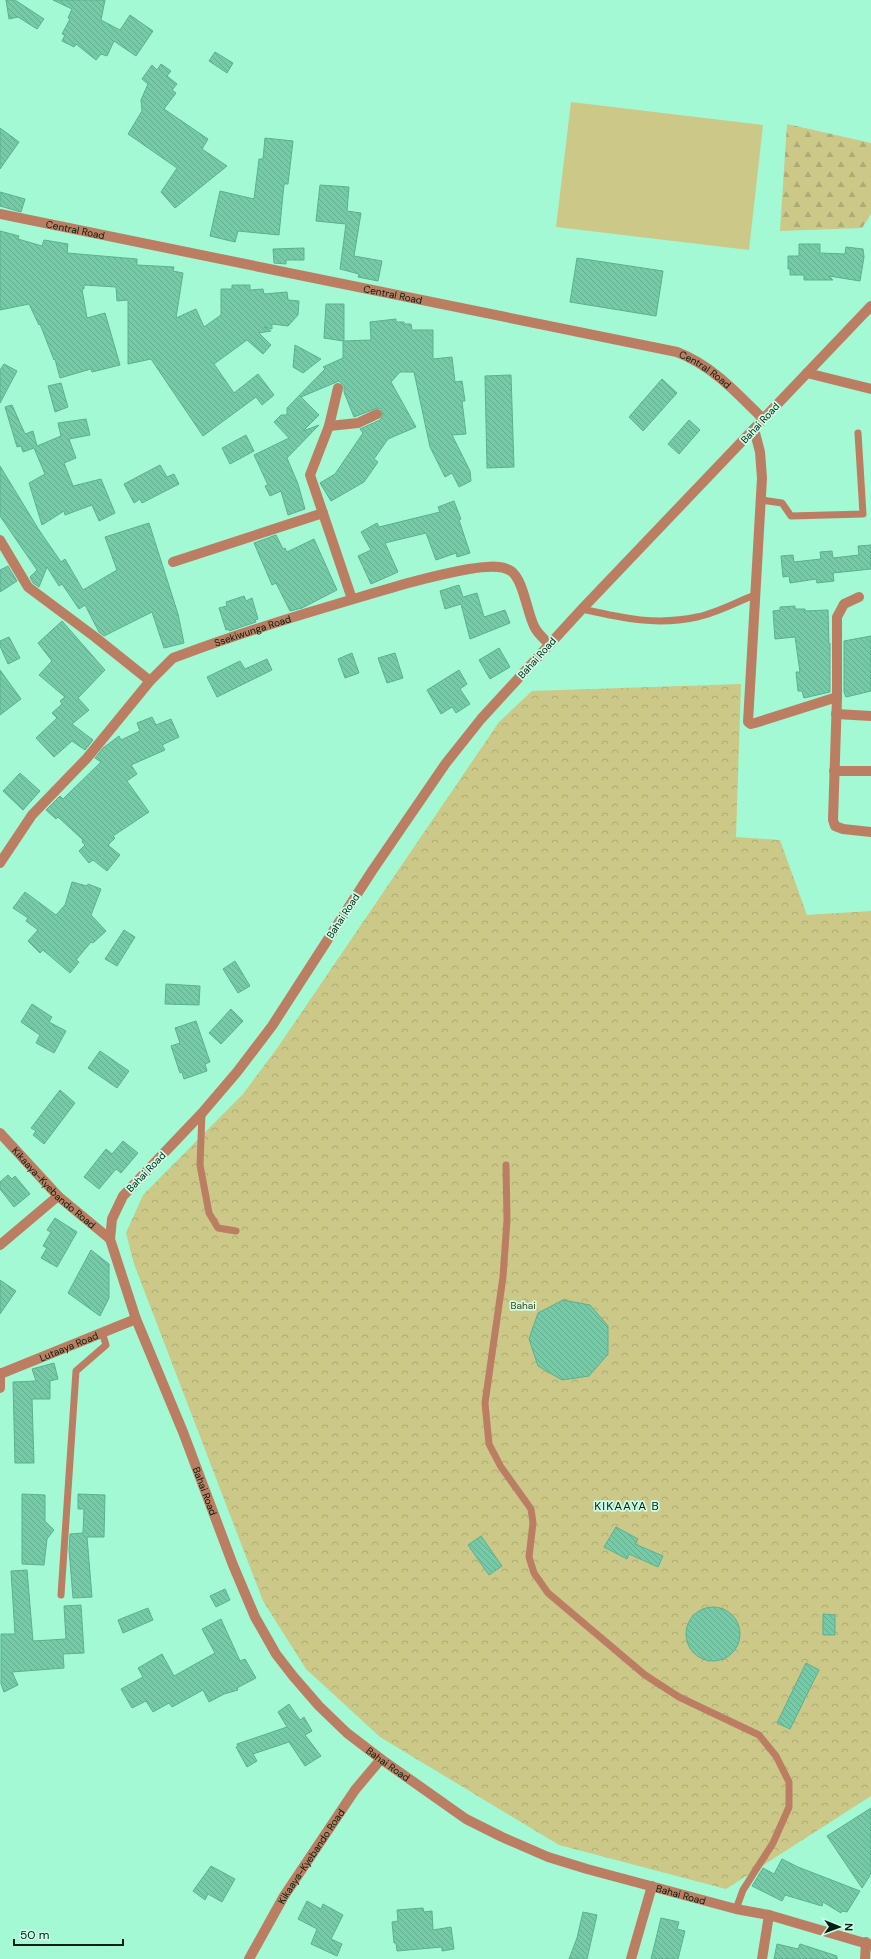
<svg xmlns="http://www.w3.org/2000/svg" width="871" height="1959" font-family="'DM Sans',sans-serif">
<defs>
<pattern id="forest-firs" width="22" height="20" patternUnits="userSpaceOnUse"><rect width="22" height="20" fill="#ccc888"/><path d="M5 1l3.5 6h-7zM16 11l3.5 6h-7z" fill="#adac74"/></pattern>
<pattern id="park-crowns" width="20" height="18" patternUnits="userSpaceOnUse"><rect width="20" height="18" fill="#ccc888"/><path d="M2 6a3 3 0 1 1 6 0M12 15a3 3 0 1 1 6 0" fill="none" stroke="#adac74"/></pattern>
<pattern id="building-back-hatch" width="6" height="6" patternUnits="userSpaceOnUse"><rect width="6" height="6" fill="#75cba7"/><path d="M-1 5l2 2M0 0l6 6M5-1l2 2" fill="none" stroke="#63ae8f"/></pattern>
</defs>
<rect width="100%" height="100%" fill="#a2f9d4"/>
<!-- forest -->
<path fill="url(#forest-firs)" d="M787,124L871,143V214L862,228L780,231Z"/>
<!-- park -->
<path fill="url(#park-crowns)" d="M741,684L736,837L780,840L807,915L871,911V1796L726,1889L559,1845L380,1737L306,1669L263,1601L134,1264L126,1233L143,1195L243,1094L278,1047L499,722L532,691Z"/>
<!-- garden -->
<path fill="#ccc888" d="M571,102L763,125L749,250L556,227Z"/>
<!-- building -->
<path fill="url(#building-back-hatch)" stroke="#5bb18e" d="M6,0H15L44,19L37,29L18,17L9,19Z
M53,0H105L101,20L120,30L130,15L153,31L136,56L114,41L107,56L101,54L96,60L76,44L74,47L62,41L65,35L62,34L70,19L68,18L72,9Z
M215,52L233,63L227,73L209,61Z
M161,64L171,71L167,76L177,84L172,90L176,93L164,109L208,139L202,149L227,166L175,208L161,192L177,168L128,134L142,111L141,100L148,84L142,79L152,65L157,70Z
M0,128L19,142L0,169Z
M265,138L293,141L288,184H284L279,235L238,231L235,242L210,236L220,191L254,199L259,159H263Z
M320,185L349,187L347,211L361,213L354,256L382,261L378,281L358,277L359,274L340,269L346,224L316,221Z
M0,192L25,199L21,212L0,206Z
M0,231L19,236L18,239L42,246L44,240L68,244L67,253L137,259V265L174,267L173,271L183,273L176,318L196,309L204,327L221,315V289H232V285H250V290L263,289L264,294L287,292L288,300L299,301L298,315L288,326L272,324V329L264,327L271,331L259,333L271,345L263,354L247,340L214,364L234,393L258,374L274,395L262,405L256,397L203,436L151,359L128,364V300L117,301L116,287L84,285V289H82L87,318L105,313L120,365L92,372L91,369L60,378L55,359L54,360L40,324L39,325L29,304L0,310Z
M799,244H820V253L845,254L846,247L863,249L864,257L860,281L829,276L833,280H804V275H790V269H788V256H799Z
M304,248V260H286V264L274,263L273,249Z
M577,258L663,271L656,316L570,302Z
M326,304H344V341L371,340L370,322L396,319V322H404V324H411L412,330H433V359L452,357L455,382L462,381L465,401H462L466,434L452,435L470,471L471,481L459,487L452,473L445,477L430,447L414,372H400L391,382L416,427L388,439L374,459L378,462L364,482L331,501L320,483L335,474L363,433L360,429L380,420L383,415L381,409L377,408L354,417L344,392V386L339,381L301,397L319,415L303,431L319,425L287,458L298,484L305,509L288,515L281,491L270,496L265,486L268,485L254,455L289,438L274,422L281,415H287V408L325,369L323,367L343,358V341L324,338Z
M295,345L321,359L303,373L293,367Z
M4,364L17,371L0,403V370Z
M511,375L514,467L487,468L485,376Z
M662,379L677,393L643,431L629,417Z
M61,383L68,407L55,412L48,386Z
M12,405L25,434L33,431L37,446L61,436L58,423L86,419L90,435L69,439L76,458L64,463L73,486L101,479L115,513L99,521L92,505L65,515L64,511L42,525L29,483L45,474L34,448L23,452L21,446L17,447L5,407Z
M689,420L700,430L679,454L668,444Z
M246,435L254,451L230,464L222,448Z
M160,465L167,477L174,474L179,484L142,503L140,499L134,503L124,484Z
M0,466L39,530L61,562L65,559L83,590L117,570L105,537L149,523L178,614L184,643L164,648L152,612L104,636L99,632L85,605L79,609L62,584L59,586L47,567L39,587L33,583L30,577L37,570L0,516Z
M454,501L461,519L459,520L470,553L457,557L456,553L436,560L426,533L385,543L398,572L371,584L358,556L371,550L361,532L377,523L379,527L440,512L438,507Z
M276,535L283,549L285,548L287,552L314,539L337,590L302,608L290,611L276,583L272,585L254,543Z
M871,545V569L833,573L834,581L817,583L816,579L790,583L789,576L783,577L781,556L793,555L794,562L821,559L820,552L832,551L833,558L859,555L858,546Z
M8,566L17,581L0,592V570Z
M459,585L463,597L477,593L484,617L505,610L510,623L470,639L461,604L445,609L440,591Z
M244,596L246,601L252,598L258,619L255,620L256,622L229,631V629L226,630L219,608L227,606L226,602Z
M795,606V609H805V611L828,610L829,644L830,643V692L804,698L802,691H798L796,672H800L795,637L775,639L773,611L780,610V607Z
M62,621L105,670L78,698L89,710L72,724L93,740L85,750L72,741L54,757L36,738L57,718L52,713L62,704L60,701L65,697L39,675L52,661L38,643Z
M871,636V691L846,697L844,692V641Z
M9,637L20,658L8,664L0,646V641Z
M499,648L510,667L490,679L479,660Z
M352,653L359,673L345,678L338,659Z
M395,653L403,678L387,683L378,658Z
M267,659L272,670L217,697L207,677L240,661L245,669Z
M0,670L21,699L0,715Z
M459,670L467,684L460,689L470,704L456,713L452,707L441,714L427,690Z
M152,717L156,725L171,719L179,737L162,745L165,750L131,765L137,774L127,781L149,812L113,836L115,838L108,845L120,855L107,871L93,860L89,863L79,851L85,845L82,842L83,840L58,817L56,819L46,810L60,796L63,799L101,762L95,758L103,748L119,736L121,740L140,731L137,723Z
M20,773L40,791L23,810L3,791Z
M72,882L87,886L88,884L101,889L91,915L106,931L93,943L91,942L76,960L79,962L70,973L43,950L40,953L28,941L38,930L26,921L28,918L13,908L25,892L56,915L65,905Z
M124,930L135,937L117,966L105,959Z
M235,961L250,986L238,993L223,969Z
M166,984L200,986L199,1005L165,1004Z
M32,1004L52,1017L49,1022L66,1031L54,1053L36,1043L40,1035L21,1022Z
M231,1009L243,1021L221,1044L209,1033Z
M196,1021L210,1062L205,1064L207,1071L184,1079L182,1072L180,1073L171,1046L180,1043L175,1028Z
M100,1051L129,1071L117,1088L88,1068Z
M60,1090L75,1103L44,1144L33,1135L36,1131L31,1128Z
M123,1141L138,1153L121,1173L116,1169L99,1189L84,1177L106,1149L112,1154Z
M8,1175L12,1179L15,1176L30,1194L14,1207L0,1189V1182Z
M55,1218L77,1232L57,1267L41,1258L47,1248L43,1246L51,1232L47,1230Z
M91,1250L109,1264V1298L100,1316L68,1293Z
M0,1280L16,1291L0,1314Z
M563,1300L590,1305L608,1326V1354L589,1376L562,1380L538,1366L529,1339L538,1313Z
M54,1363L58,1379L50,1381V1399H32L34,1463H15L13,1382L36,1381L32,1369Z
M22,1494L45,1495V1521L54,1530L47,1539L44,1565L22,1564Z
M78,1494L105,1495L104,1537H87L92,1597L73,1598L69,1549L70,1534L83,1533L84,1509H78Z
M616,1527L638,1539L635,1544L663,1556L658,1567L629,1554L627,1559L604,1547Z
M481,1536L502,1566L489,1575L468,1545Z
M27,1570L33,1641L66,1639L64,1606L81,1605L84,1653L63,1654L64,1668L12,1672L18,1685L4,1692L1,1684V1634H15L11,1571Z
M225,1589L230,1600L216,1607L210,1596Z
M686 1634a27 27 0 1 1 54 0a27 27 0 1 1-54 0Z
M148,1608L153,1620L123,1633L118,1620Z
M823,1614L835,1615V1635H823Z
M221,1619L240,1661L245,1659L256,1678L237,1688L238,1690L224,1694L209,1702L203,1690L172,1707L169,1703L153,1712L146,1701L132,1708L121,1689L143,1677L138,1668L162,1654L174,1676L215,1653L202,1629Z
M806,1663L819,1670L790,1729L777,1723Z
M289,1704L300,1720L304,1717L312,1731L305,1735L321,1756L305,1766L289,1742L253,1754L257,1761L247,1767L236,1747L238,1746L237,1744L287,1727L278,1712Z
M871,1808V1874L862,1888L827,1836Z
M782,1859L798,1867L860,1891L847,1912L842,1911L841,1913L823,1902L822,1906L785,1895L782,1901L752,1886L763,1868L774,1874Z
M211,1866L235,1879L222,1902L208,1894L205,1900L193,1891Z
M307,1901L321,1909L323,1904L343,1915L331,1939L342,1944L337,1956L311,1944L317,1929L298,1919Z
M423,1908L424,1912L432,1911L433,1930L451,1927L454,1949L442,1951V1947L397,1951L396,1943H394L392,1922L398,1921L397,1910Z
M583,1912L597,1915L587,1959H569L577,1938Z
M661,1918L679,1922L677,1929L685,1931L678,1959H651Z
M777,1944L798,1949L800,1944L837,1956V1959H774Z"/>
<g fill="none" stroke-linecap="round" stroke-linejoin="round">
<!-- service -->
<path stroke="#bc7e62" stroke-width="7" d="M761,500L782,503L791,516L863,514L858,433
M582,609C622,618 656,626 697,617C717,613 736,602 755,595
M202,1113L200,1165L209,1213L218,1228L236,1231
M506,1165L507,1220L503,1277L485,1403L489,1444L501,1467L531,1509L533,1523L529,1557L534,1573L548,1593L645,1675L679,1697L759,1735L776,1756L789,1782V1807L773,1843L743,1890L736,1909
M61,1595L76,1371L106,1345L102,1332"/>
<!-- minor -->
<g stroke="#bc7e62" stroke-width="10">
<path d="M338,388L329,426L310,475L352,599"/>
<path d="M329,426L358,423L377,414"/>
<path d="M754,429L760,452L762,478L748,722L751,724L755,723L837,697V617L844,604L859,597"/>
<path d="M0,540L28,587L95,637L150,681"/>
<path d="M173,562L323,513"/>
<path d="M837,697L833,820L835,826L843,829L871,832"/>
<path d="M836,714L871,716"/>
<path d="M834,771H871"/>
<path id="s1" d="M0,863L32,815L87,758L150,681L173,658L184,654C235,635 286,619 337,604C381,591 424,577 469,569C481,567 500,564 511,571C523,579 527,612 534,626C537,633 544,639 549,644"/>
<path id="s2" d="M0,1133L58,1196L110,1239"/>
<path d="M0,1245L58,1196"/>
<path id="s3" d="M0,1374L136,1319"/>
<path d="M0,1388V1373"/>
<path id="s4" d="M249,1959L284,1896L355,1790L381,1759"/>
<path d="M631,1959L652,1886"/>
<path d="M762,1959L769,1915"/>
<path d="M865,1959L866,1942"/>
</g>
<!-- tertiary -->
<g stroke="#bc7e62" stroke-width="10">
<path id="s5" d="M0,214L677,352C713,366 737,393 763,419"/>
<path id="s6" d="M871,306L582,609L481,719L446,763L372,871L272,1026L237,1072L202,1113L123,1196L112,1219L110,1239L136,1319L183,1432L233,1565L255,1617L276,1654L293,1676L319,1706L347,1733L381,1759L466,1819L502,1837L548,1857L587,1869L736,1909L769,1915L871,1945"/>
<path d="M807,373L871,389"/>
</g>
</g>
<g text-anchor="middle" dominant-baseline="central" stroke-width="3.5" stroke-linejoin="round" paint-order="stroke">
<!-- street labels -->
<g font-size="10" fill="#002013" stroke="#ccfee7">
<text stroke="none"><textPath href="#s5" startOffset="77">Central Road</textPath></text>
<text stroke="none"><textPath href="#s5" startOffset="401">Central Road</textPath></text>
<text stroke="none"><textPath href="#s5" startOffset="724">Central Road</textPath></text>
<text transform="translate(760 423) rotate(-47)">Bahai Road</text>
<text stroke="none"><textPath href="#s1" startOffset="353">Ssekiwunga Road</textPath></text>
<text transform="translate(537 658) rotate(-48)">Bahai Road</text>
<text transform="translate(343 916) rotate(-57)">Bahai Road</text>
<text transform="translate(146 1172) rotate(-46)">Bahai Road</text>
<text stroke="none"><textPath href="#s2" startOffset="77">Kikaaya-Kyebando Road</textPath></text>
<text stroke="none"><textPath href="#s3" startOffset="74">Lutaaya Road</textPath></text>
<text stroke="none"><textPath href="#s6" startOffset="1481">Bahai Road</textPath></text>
<text stroke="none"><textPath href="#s6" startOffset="1817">Bahai Road</textPath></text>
<text stroke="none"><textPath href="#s4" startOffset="120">Kikaaya-Kyebando Road</textPath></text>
<text stroke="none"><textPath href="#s6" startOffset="2141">Bahai Road</textPath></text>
</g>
<!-- park labels -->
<g font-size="10" fill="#413d0e" stroke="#ccfee7">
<text x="523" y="1305">Bahai</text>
</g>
<!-- quarter labels -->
<g font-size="12" letter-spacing="1" fill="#002013" stroke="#ccfee7">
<text x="627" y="1506">KIKAAYA B</text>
</g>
</g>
<!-- north arrow -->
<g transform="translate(839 1927) rotate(91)" stroke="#ccfee7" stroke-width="3" paint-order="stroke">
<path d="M0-3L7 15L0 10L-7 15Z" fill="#002013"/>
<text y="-6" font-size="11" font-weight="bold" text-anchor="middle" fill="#002013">N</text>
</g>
<!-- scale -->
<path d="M14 1939v6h109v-6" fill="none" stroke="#002013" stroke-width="2"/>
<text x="20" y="1939" font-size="12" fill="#002013" stroke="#ccfee7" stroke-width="3" paint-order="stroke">50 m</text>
</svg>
